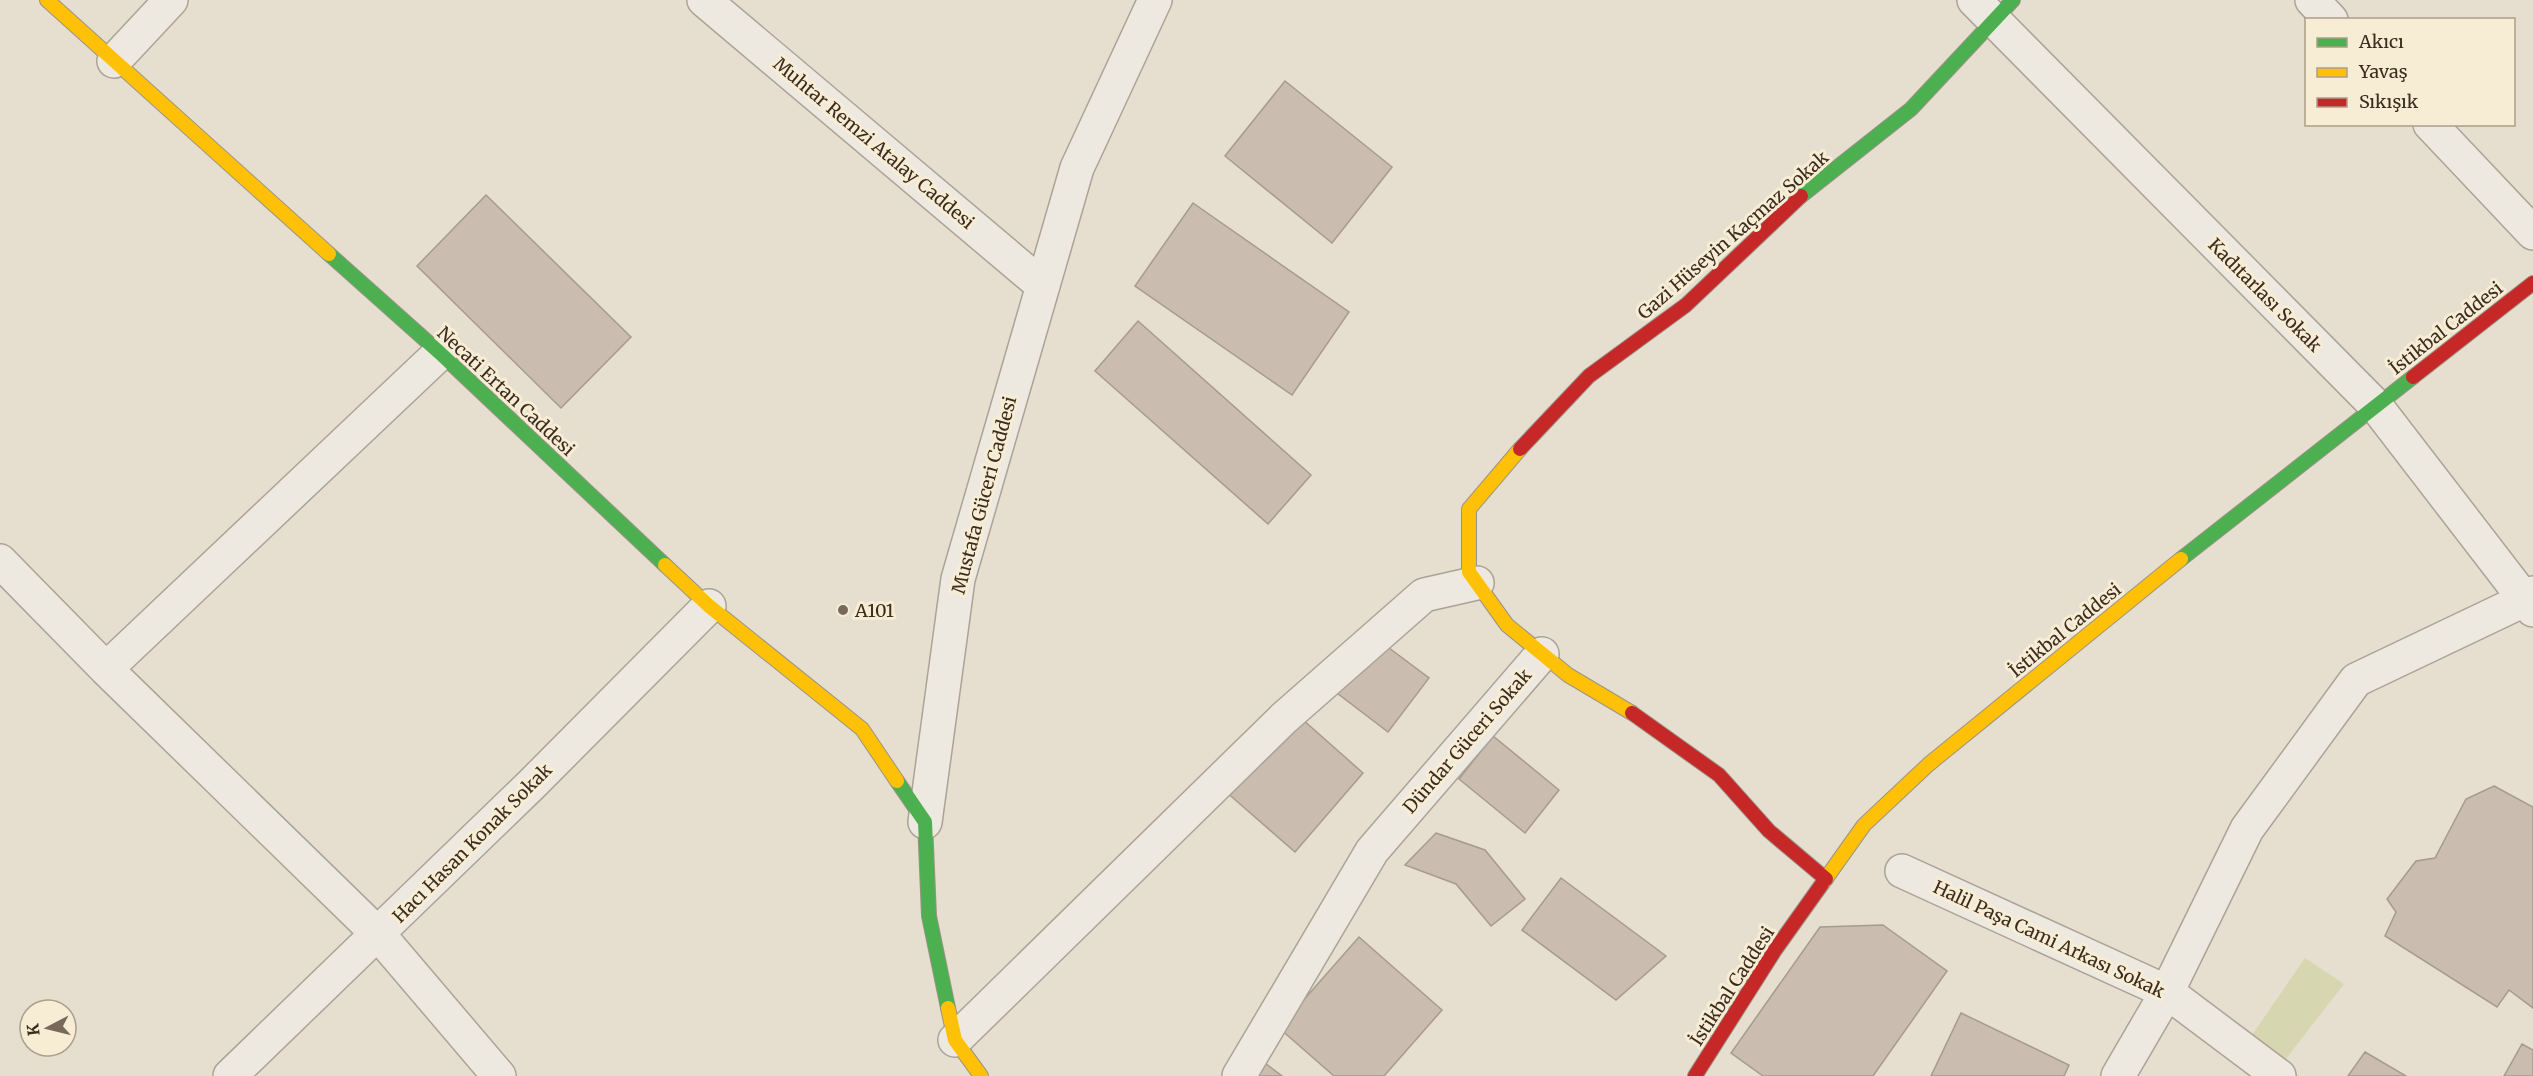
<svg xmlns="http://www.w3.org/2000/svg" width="2533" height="1076" font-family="Merriweather,serif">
<rect width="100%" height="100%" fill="#e6decf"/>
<!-- green -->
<path fill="#d6d6b1" d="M2305,958L2344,984L2285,1060L2252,1035Z"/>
<!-- building -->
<path fill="#cabcaf" stroke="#a79a8e" stroke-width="1.5" d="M1285,81L1392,167L1332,243L1225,156Z
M486,195L631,337L561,408L417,266Z
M1193,203L1349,312L1292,395L1135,286Z
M1138,321L1311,475L1268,524L1095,371Z
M1377,639L1429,678L1388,732L1337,693Z
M1293,711L1363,773L1295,852L1224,790Z
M1493,736L1559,790L1525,833L1459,779Z
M2494,786L2533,807V1008L2509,990L2497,1007L2385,936L2396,912L2387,899L2416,861L2435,858L2466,799Z
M1436,833L1485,850L1525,899L1491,926L1456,884L1405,865Z
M1561,878L1666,956L1616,1000L1522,930Z
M1883,925L1947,971L1873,1076H1763L1731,1053L1820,927Z
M1359,937L1442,1010L1384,1076H1334L1279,1028Z
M1961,1013L2069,1065L2064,1076H1931Z
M2522,1044L2533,1050V1076H2504Z
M2365,1052L2406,1076H2348Z
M1265,1063L1282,1076H1255Z"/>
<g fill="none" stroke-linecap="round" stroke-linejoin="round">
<!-- street casing -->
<g stroke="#aba397" stroke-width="36">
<path id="street" d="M704,0L1043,286
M1974,0L2376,406L2533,610
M2312,0L2331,20
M114,61L171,0
M2430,124L2533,233
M0,561L106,669L379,935L499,1076
M106,669L440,353
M925,822L958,579L1077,168L1155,0
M1902,871L2167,992L2279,1076
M955,1040L1284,718L1424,595L1477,583
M230,1076L532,784L709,606
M1239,1076L1372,851L1542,654
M2118,1076L2167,992L2247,829L2356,680L2524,600L2533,593"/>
</g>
<!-- fast casing -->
<g stroke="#9b9388" stroke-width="16">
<path id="fast" d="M1801,196L1911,109L2013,0
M329,254L440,353L665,565
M2181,559L2413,377
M897,781L925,822L929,916L948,1008"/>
</g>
<!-- slow casing -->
<g stroke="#9b9388" stroke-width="16">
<path id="slow" d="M47,0L329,254
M1520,449L1469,509V572L1507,625L1568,675L1632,713
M665,565L709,606L862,729L897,781
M1822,884L1864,825L1929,764L2181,559
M948,1008L955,1040L981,1076"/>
</g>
<!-- jam casing -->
<g stroke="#9b9388" stroke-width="16">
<path id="jam" d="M2413,377L2533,283
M1520,449L1589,376L1686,305L1801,196
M1632,713L1719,775L1769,831L1826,879
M1695,1076L1775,950L1822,884"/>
</g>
<!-- street -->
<use href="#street" stroke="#eee9e0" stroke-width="33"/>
<!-- fast -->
<use href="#fast" stroke="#4caf50" stroke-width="14"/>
<!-- slow -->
<use href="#slow" stroke="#ffc107" stroke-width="14"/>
<!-- jam -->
<use href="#jam" stroke="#c62828" stroke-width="14"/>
</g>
<!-- markers -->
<circle fill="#776a5c" stroke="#f7ecd4" stroke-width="2" cx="843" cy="610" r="6"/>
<g text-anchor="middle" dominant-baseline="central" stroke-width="6" stroke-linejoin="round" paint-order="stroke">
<!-- street labels -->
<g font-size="18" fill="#3b2c1e" stroke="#f7ecd4">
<text transform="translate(874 143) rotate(40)">Muhtar Remzi Atalay Caddesi</text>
<text transform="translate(1733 235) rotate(-41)">Gazi Hüseyin Kaçmaz Sokak</text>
<text transform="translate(2265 295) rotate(45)">Kadıtarlası Sokak</text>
<text transform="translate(2446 328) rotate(-38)">İstikbal Caddesi</text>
<text transform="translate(506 391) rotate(43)">Necati Ertan Caddesi</text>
<text transform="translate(984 495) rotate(-75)">Mustafa Güceri Caddesi</text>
<text transform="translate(2065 630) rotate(-39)">İstikbal Caddesi</text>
<text transform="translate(1467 741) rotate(-49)">Dündar Güceri Sokak</text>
<text transform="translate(472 843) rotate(-45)">Hacı Hasan Konak Sokak</text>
<text transform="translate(2049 939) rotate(25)">Halil Paşa Cami Arkası Sokak</text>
<text transform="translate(1732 986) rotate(-57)">İstikbal Caddesi</text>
</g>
<!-- poi labels -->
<g font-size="18" fill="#3b2c1e" stroke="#f7ecd4" text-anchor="start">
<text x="855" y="610">A101</text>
</g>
</g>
<!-- legend -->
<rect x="2305" y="18" width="210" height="108" fill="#f7ecd4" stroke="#ac9f8b" stroke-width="1.5"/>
<rect x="2317" y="38" width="30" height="9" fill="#4caf50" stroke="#ac9f8b" stroke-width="1.5"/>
<text x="2359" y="48" font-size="18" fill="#3b2c1e">Akıcı</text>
<rect x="2317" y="68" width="30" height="9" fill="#ffc107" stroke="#ac9f8b" stroke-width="1.5"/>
<text x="2359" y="78" font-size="18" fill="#3b2c1e">Yavaş</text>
<rect x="2317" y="98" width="30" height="9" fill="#c62828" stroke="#ac9f8b" stroke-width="1.5"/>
<text x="2359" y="108" font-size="18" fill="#3b2c1e">Sıkışık</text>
<!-- north arrow -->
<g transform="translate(48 1028) rotate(263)"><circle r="28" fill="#f7ecd4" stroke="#ac9f8b" stroke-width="1.5"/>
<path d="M0-4.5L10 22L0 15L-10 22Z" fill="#776a5c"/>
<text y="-9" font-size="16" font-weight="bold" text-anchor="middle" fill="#3b2c1e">K</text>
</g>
</svg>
